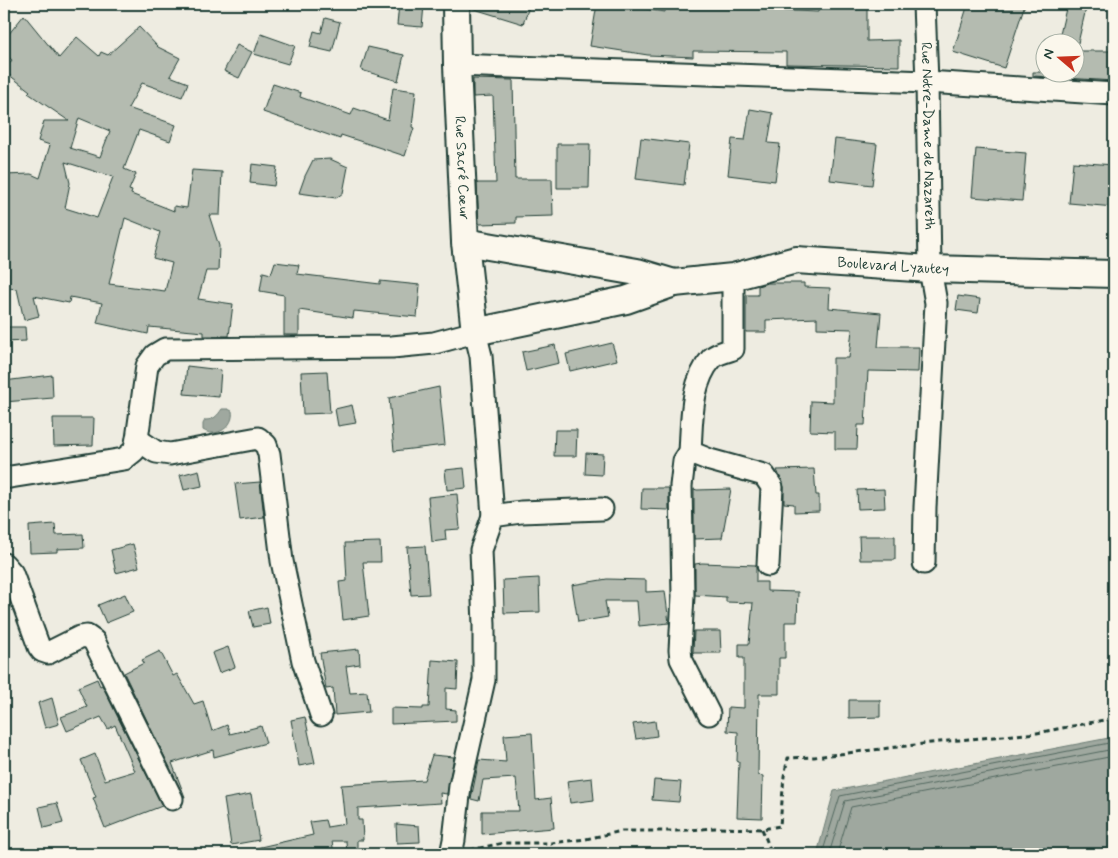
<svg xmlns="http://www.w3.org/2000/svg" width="1118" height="858" font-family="Mynerve,sans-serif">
<rect width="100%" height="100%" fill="#eeece1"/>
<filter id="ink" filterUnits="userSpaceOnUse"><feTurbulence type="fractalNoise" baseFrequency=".02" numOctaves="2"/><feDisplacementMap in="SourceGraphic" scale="10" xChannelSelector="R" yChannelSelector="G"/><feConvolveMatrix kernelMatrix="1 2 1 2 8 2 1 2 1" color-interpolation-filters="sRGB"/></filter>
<g filter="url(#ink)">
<!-- water -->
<path fill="#9fa89f" stroke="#6c7d74" d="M222,409H228L232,411C235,426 216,439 203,430V424L205,420C214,420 217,416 222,409Z
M1114,737V854H817L834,791Z"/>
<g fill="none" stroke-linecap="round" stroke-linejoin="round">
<!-- shore -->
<path stroke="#52685f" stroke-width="1" d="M822,854L840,796L1114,742
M829,854L845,801L1114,749
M837,854L851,807L1114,756"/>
</g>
<!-- building -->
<path fill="#b4bbb0" stroke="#1f3d34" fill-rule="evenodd" d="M399,4L424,5L422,27L397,25Z
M471,4H530L523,24L471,8Z
M597,4H614L664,12L665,4H695L769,5V10L818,12L819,4H867V41L899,40V66L786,64V52L693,51V57L648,55L590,46Z
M968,4H1025L1004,68L953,52Z
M1067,4H1087L1078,43L1059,39Z
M24,15L59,58L77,37L99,56L101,52L108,55L139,27L158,47L180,58L170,76L188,83L182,97L142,83L128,108L176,125L170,141L139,130L124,169L136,174L129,190L132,191L131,194L174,211V206L187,208L192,170L222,172L220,215H209L219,246L218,271H206L198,299L233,304L229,336H204V332L149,327L148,334L97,323L102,303L70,297L69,303L34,296L39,316L24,320L17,289L8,288V273H4V175L31,174L40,178L50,145L38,141L44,121H69L28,93L30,91L4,71L12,60L4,53V40ZM79,118L110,131L100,157L70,148ZM65,162L113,177L97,218L65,208L70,183ZM125,218L160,232L153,258L172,263L165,291L109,284Z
M325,18L340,22L332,52L310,47L314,31L321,33Z
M261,34L295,46L288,64L254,54Z
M237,45L252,52L239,78L224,71Z
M368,47L404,55L398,81L361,70Z
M1076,51H1114V81L1033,76V72H1076Z
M473,79L513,80L515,179H552L553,216L516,217V223L479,224L477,183H496L493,96L473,97Z
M273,84L301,93L300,97L351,115L354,108L388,120L393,88L416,91L412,127L414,128L405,156L341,135L340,139L263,112Z
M750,109L773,113L768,143L780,144L775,181L728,175L732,139L745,140Z
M641,138L689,144L684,185L636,179Z
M835,139L877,144L872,185L830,180Z
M557,144H590L589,188H557Z
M976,149L1026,153L1022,201L972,197Z
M330,159L348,167L343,193L336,198L299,193L305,176L313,160Z
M1073,162L1114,165V207L1069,203Z
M252,164L277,167L274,186L250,183Z
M275,262L299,265L297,274L380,284V281L420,285L417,317L354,311L353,318L299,310V335H284V295L260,291L263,272L271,274Z
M767,283H804V287L830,288L829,308L881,313L878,347H919L918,372L868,371L865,425H858L857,449H835V432L810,431L811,401L833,402V358H849L852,329L817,328V318L766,320V332H746V295H758V286Z
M958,296L980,299L978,313L956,310Z
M4,327H25L26,341L4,342Z
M612,343L617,360L570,371L566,354Z
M555,345L559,363L526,371L522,352Z
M187,366L221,370L219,397L184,394Z
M327,371L330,413L303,414L301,372Z
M52,375L53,398L4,402V381Z
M439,387L445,445L394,451L389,398Z
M352,405L356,423L338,426L335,409Z
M53,418H94L93,445L54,446Z
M555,430H577L576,456H554Z
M586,453L603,454L602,475L585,474Z
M464,468L466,488L447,490L445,470Z
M814,469L816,495H819V511L794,512V504L784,503V487L777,470Z
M199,470L202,486L184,490L180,475Z
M260,482L264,517L240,520L235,484Z
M642,488H669V510L641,509Z
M694,489L697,490L731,489L722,538L694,539Z
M884,489L885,508L858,509L857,490Z
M457,494L460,529L445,530L446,540L432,542L428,497Z
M55,524L56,535L83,534L84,548L57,549V552L30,553L29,526Z
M859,536H895V560H860Z
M380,542L381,562H363L369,616L343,620L339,582L347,581L345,543Z
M133,544L139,567L116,573L111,550Z
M425,546L429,594L411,595L407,547Z
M702,563L756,565V582H767V591L798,592L797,622H785V658H779V694H759L758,775L763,776L762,818L737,817L739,762H737L738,732L727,731L728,707L744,708V658H739V644H749L753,603L726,602V597L695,595V564Z
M539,578L540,612L504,613L503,580Z
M607,579L646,580V592L665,591L669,623L639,626L637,601H605L608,617L578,622L572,585Z
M125,594L133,612L106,623L98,605Z
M267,607L270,624L253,627L249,611Z
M694,631H720L721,653H693Z
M228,647L235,667L219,673L212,653Z
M359,649L360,664L346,666L350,693L367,692L369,712L335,715L333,688L326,689L320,653Z
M160,651L173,676L177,674L194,704L203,701L212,731L227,725L230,734L261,726L266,743L214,757L213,750L172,763L185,797H184L124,673L144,663L142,660Z
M432,660L458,662L457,689L446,688V709L456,710V721L391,724V708L423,709V707H429Z
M97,679L100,686L102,685L162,806L105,828L93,798L96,797L81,760L95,754L105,780L135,771L115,725L108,729L101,717L67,731L61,717L87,707L78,687Z
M52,698L59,724L45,728L38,703Z
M849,700H880V717L849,718Z
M305,717L315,763L299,766L291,720Z
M655,721L657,736L636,739L633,724Z
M532,733L536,800L551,798L554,828L482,834V811H519L516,778L483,780L479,801L471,799L479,760L506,762L504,735Z
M432,755L454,757L447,794L440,793L441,803L358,808V820H362L363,840H357V852L347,853L346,841H332L334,854H257L256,848L313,835L310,822L325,820L327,827L345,824L341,785L424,780Z
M592,778L594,800L570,803L567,781Z
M654,780L681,782L679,802L652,800Z
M251,794L259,840L231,845L224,799Z
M57,803L63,823L44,828L39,807Z
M396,824L419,826L420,842L397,843Z"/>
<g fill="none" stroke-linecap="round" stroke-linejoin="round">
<!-- minor casing -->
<g stroke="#1f3d34" stroke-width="25">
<g id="minor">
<path id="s1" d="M924,4L927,82L930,269L936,303L925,507L924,563"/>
<path d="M457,65L927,82L1114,94"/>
<path d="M733,277V349C727,351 716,354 712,358C690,383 692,421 690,452L710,460L764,475L772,487L768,565"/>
<path d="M137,439L156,452L170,454L258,438L266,445L269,454L282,561L303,661L321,715"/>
<path d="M690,452L684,461L681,486L683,596L680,650L681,659L709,714"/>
<path d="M4,478L124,459L134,451L137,439L147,366L155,355L165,349L392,347L434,343L475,332L481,356L493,516"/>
<path d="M4,564L12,573L39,647L42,651L48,653L80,637L87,636L94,641L172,799"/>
<path d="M451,854L454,840L460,786L484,680V625L481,550L493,516L521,512L602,509"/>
</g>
</g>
<!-- tertiary casing -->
<g stroke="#1f3d34" stroke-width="30">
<g id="tertiary">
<path id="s2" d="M456,4L457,65L465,242L475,332L626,300L674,283L733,277L796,260L930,269L1114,274"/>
<path d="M465,242L637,272L674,283"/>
</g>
</g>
<!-- path -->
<path stroke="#1f3d34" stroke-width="3" stroke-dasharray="5 4" stroke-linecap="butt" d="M762,829L772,854
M470,850L503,843H551L586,839L622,831H676L715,828L762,829L780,826L784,776L788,758L814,757L948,741L1037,733L1114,718"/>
<!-- minor -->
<use href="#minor" stroke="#fbf7ec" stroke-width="21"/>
<!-- tertiary -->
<use href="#tertiary" stroke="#fbf7ec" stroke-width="26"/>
</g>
</g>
<g text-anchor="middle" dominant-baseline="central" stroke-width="4" stroke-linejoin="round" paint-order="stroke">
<!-- street labels -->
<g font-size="15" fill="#1f3d34" stroke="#fbf7ec">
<text stroke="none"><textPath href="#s1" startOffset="132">Rue Notre-Dame de Nazareth</textPath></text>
<text stroke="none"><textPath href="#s2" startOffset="164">Rue Sacré Cœur</textPath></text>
<text stroke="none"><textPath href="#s2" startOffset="756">Boulevard Lyautey</textPath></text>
</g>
</g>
<!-- margin -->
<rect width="1118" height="858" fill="none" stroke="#fbf7ec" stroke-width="20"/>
<rect x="10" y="10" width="1098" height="838" fill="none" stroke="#1f3d34" stroke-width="2" filter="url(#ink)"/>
<!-- north arrow -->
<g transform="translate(1060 58) rotate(289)"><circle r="24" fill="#fbf7ec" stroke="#a3ada2"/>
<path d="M0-4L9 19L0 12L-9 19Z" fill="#c8321e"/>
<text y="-8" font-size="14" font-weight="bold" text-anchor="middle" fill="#1f3d34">N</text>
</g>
</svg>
